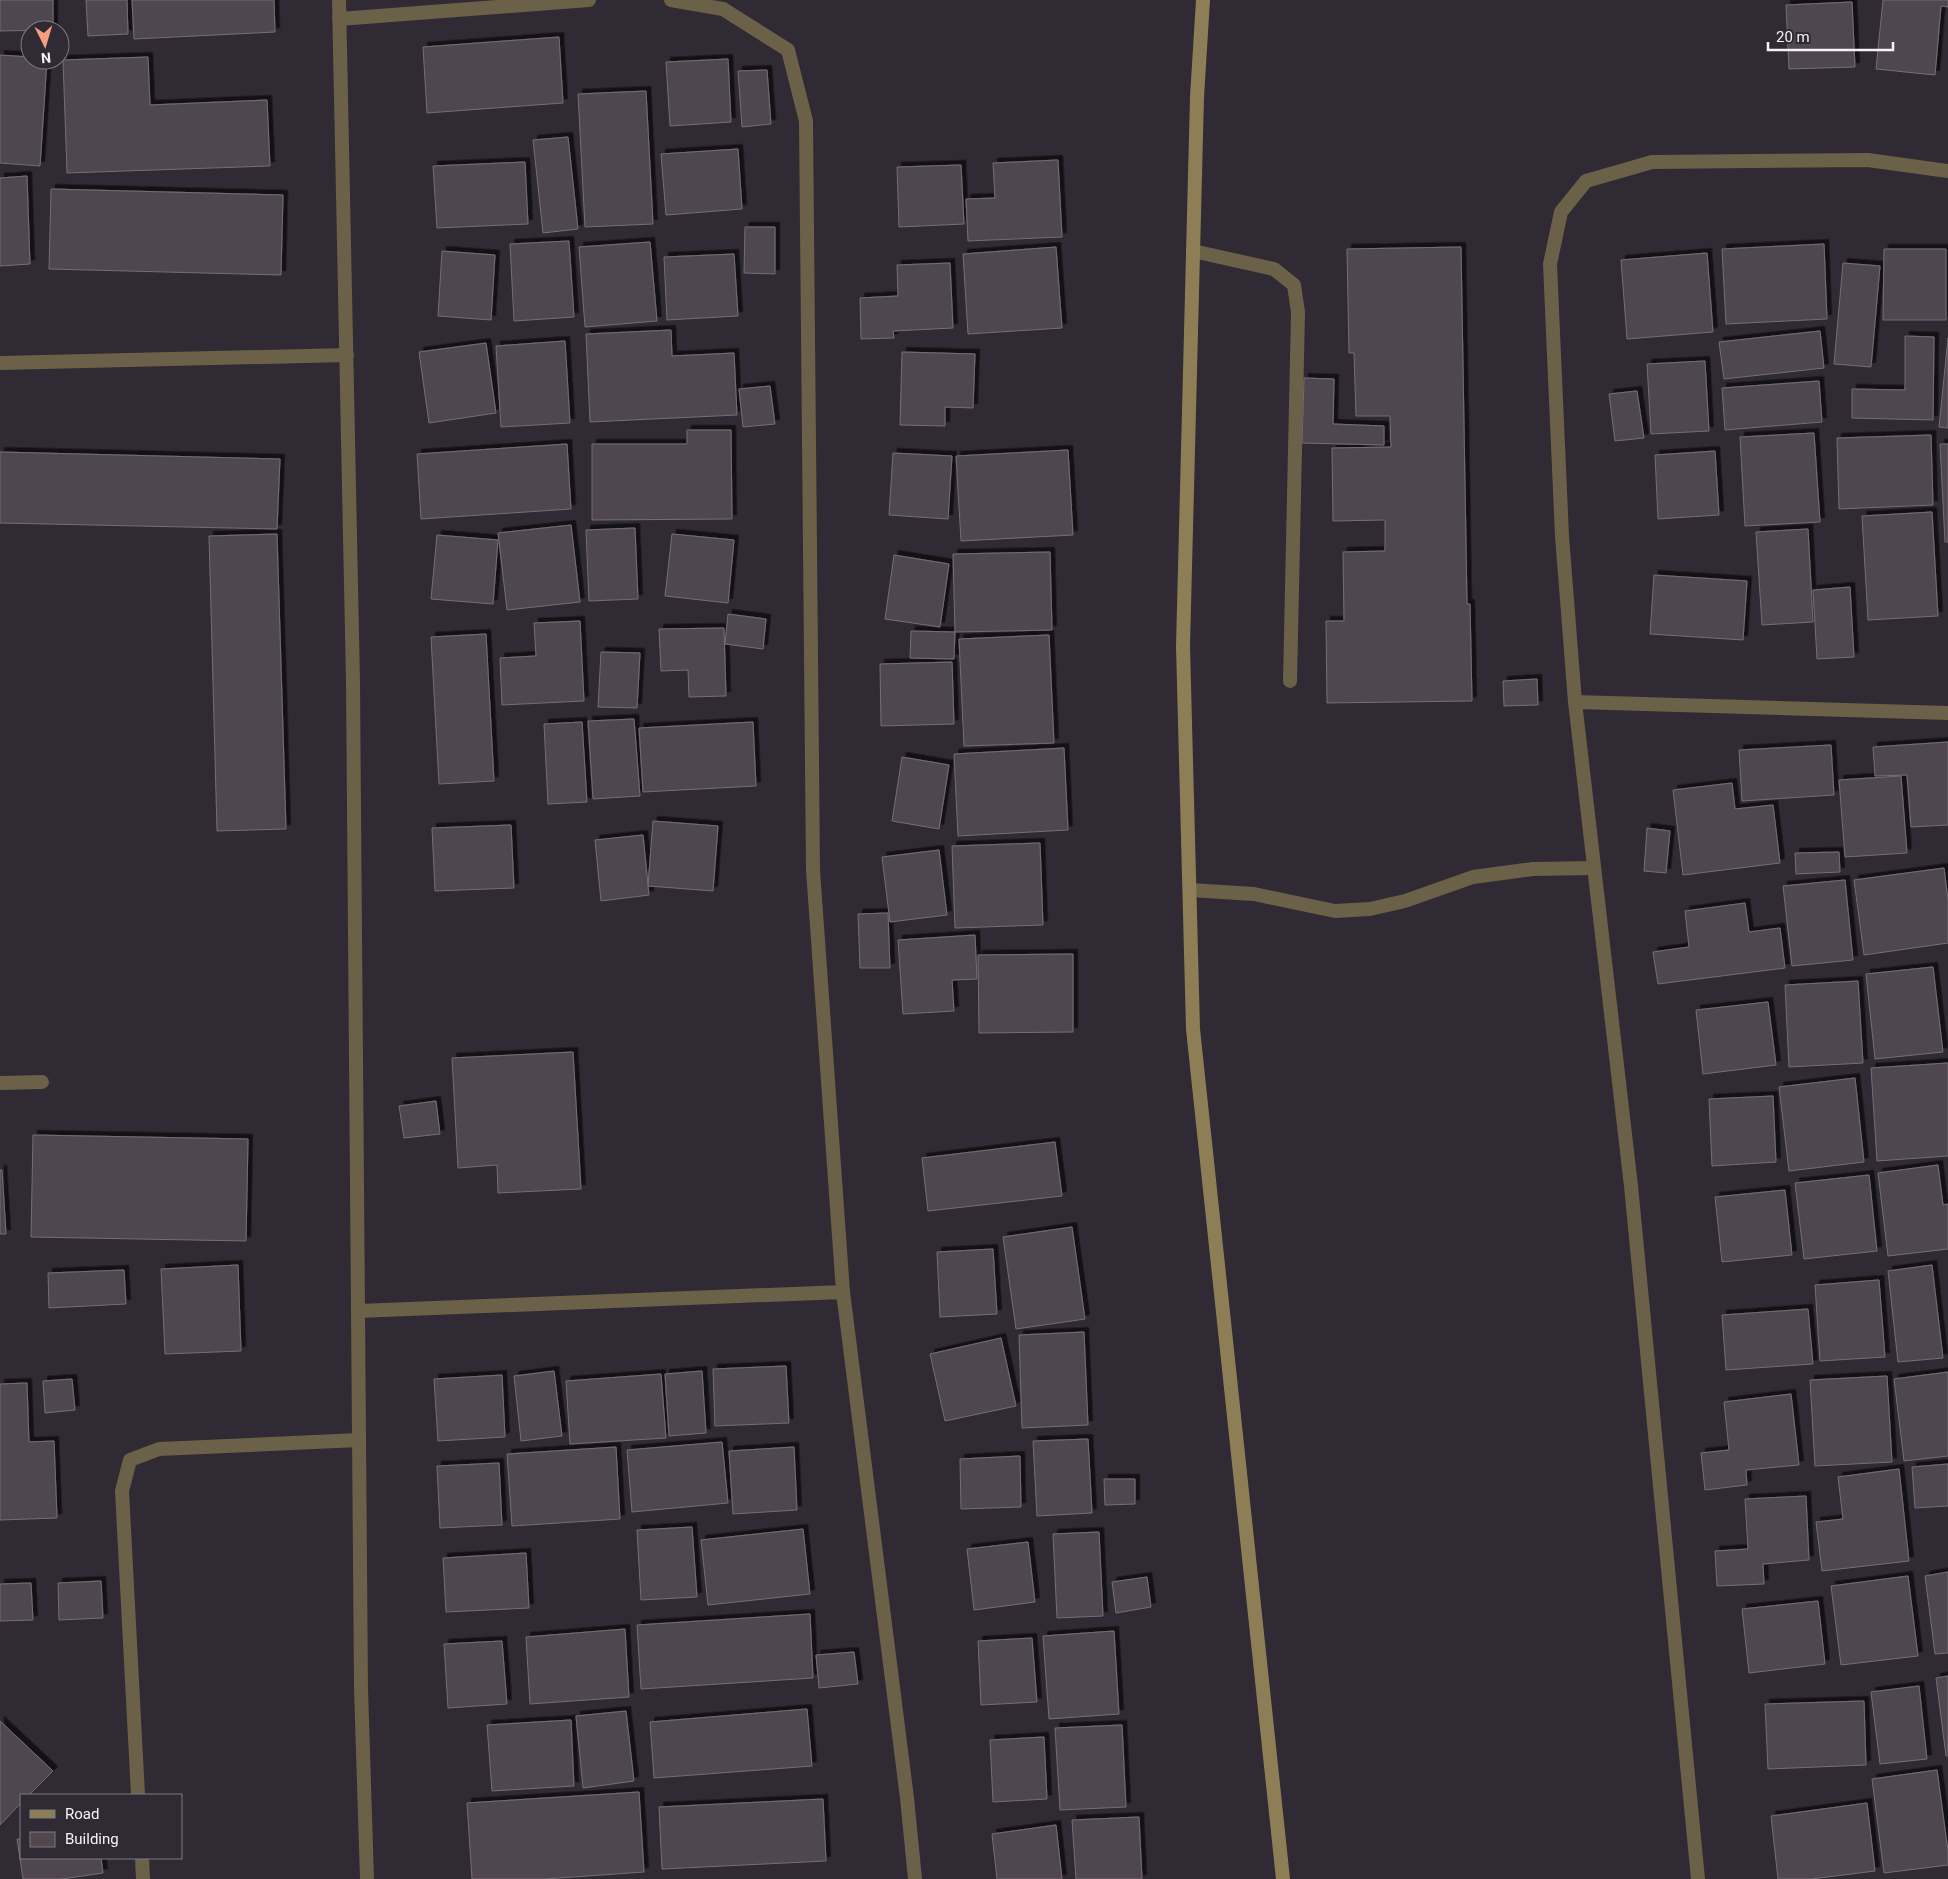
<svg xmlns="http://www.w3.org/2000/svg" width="1948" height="1879" font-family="Roboto,sans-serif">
<defs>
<filter id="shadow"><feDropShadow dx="4.5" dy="-4.5" stdDeviation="0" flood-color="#0009"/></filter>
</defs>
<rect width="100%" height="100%" fill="#2f2a33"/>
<!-- building -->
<path fill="#50474f" stroke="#776d76" filter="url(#shadow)" d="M0,0H53V30L0,31Z
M86,0H127L128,34L88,36Z
M132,0H274L275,32L134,39Z
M1883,0H1948V7L1941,6L1935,75L1876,69Z
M1852,2L1855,67L1789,69L1786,5Z
M559,37L563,103L427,113L423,47Z
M0,55L30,57V60H47L40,166L0,163Z
M148,57L150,105L267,100L270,166L67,173L63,60Z
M728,59L731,122L670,126L666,62Z
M767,70L771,124L742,127L738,71Z
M646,91L653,224L585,227L578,94Z
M568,137L578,229L543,233L533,140Z
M738,149L742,209L666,215L661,154Z
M1058,160L1062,237L968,241L966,199L995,198L993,163Z
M525,162L528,224L437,228L433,166Z
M961,165L964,224L899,227L897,167Z
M27,176L30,264L0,266V178Z
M51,189L283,195L281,275L49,269Z
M745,227H775V274L744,273Z
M569,241L574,317L514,321L510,244Z
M650,242L657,321L585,327L579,247Z
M1824,244L1827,319L1726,324L1722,249Z
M1056,247L1062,328L968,334L963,254Z
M1461,247L1467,604H1470L1472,701L1327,703L1326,621H1344L1343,552L1385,551V520L1333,521L1332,448L1391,447L1390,416H1356L1354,353H1349L1347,249Z
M1884,249H1946V320H1883Z
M442,251L495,255L491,320L438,316Z
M1707,253L1713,332L1627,339L1621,260Z
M734,254L738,316L667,320L664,257Z
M950,263L953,328L893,331L894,338L861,339L860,298L898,296L897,265Z
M1843,263L1880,266L1871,367L1834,364Z
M671,330L672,356L734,353L737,415L590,422L586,334Z
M1820,331L1824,368L1724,379L1719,342Z
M1905,336L1934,337L1933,420L1852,418V389L1905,390Z
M1948,338V428L1939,427Z
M565,341L570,423L501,427L496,346Z
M486,343L496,413L429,423L419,352Z
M902,352L975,354L973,408L945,407V426L900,425Z
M1705,361L1709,431L1651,434L1647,364Z
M1304,378L1334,379L1333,424L1384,426V445L1302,443Z
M1819,381L1822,422L1725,430L1722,388Z
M770,386L775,424L743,427L739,389Z
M1637,391L1644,438L1615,441L1609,394Z
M687,430H731L732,519L592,520V444H687Z
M1814,433L1820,522L1745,526L1740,437Z
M1931,435L1933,505L1839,509L1837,438Z
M567,444L571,509L421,519L417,454Z
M1940,444H1948V542H1945Z
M1068,450L1073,535L961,541L956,456Z
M1715,451L1719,515L1658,519L1655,455Z
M0,452L280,459L277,529L0,523Z
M893,453L952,456L948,519L889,515Z
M1932,512L1938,616L1868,620L1862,516Z
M571,525L580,602L507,610L498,533Z
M635,528L638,599L589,601L586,530Z
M1808,529L1813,622L1762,625L1756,532Z
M277,534L286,829L217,831L209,536Z
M672,534L734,540L728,603L665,596Z
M437,535L498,540L493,604L431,599Z
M1050,552L1052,630L955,632L953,554Z
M894,555L949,564L940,627L885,619Z
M1654,575L1747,581L1743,640L1650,634Z
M1850,587L1854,657L1817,659L1813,590Z
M728,614L766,619L763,649L725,644Z
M580,621L584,701L502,705L500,658L536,656L534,623Z
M724,628L726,696L689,697L688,670L661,671L659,629Z
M911,631L955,632L954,659L910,658Z
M486,634L494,781L439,784L431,637Z
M1049,635L1054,743L964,746L959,639Z
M601,652L640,653L637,708L598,707Z
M952,662L954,724L881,726L880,664Z
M1537,679L1538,705L1504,706L1503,681Z
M634,719L640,796L593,799L588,721Z
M582,722L587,802L548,804L544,724Z
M753,722L756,786L643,792L639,728Z
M1948,742V825L1911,827L1907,775L1875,776L1873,747Z
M1831,745L1834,795L1742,801L1739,750Z
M1064,748L1068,830L958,836L954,754Z
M902,757L949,765L939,829L892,821Z
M1901,776L1907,853L1845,857L1839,780Z
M1732,783L1735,809L1773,805L1780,863L1683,875L1673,790Z
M653,821L718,826L713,891L648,886Z
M511,825L514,888L435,891L432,828Z
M1647,828L1670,831L1666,873L1644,871Z
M643,835L649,895L601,901L595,840Z
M1040,843L1043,925L955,928L952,846Z
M939,850L947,915L890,922L882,857Z
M1839,852L1840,872L1796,874L1795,853Z
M1944,868L1948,900V943L1864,955L1854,880Z
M1845,880L1853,960L1792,966L1783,886Z
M1745,903L1749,932L1780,928L1785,968L1658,984L1653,952L1689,947L1685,911Z
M888,913L890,968H860L858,914Z
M975,935L977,979L952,980L954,1011L903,1014L898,940Z
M1073,954V1032L979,1033L978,955Z
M1933,967L1943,1052L1875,1059L1866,974Z
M1858,981L1863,1063L1789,1067L1785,985Z
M1768,1002L1776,1065L1703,1074L1696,1010Z
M573,1052L581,1189L498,1193L497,1165L458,1168L452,1058Z
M1948,1063V1156L1877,1161L1871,1068Z
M1855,1078L1864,1162L1789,1171L1779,1087Z
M1773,1096L1776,1162L1712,1166L1709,1099Z
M436,1101L440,1134L404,1138L399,1106Z
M33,1135L248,1139L246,1241L31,1237Z
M1055,1142L1062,1196L928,1211L922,1158Z
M1938,1165L1943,1205L1948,1204V1249L1888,1256L1878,1173Z
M0,1170H2L6,1234H0Z
M1869,1175L1877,1251L1804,1259L1795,1183Z
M1785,1190L1792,1255L1722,1262L1715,1197Z
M1072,1227L1085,1319L1016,1329L1003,1237Z
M993,1249L997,1314L940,1317L937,1252Z
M238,1265L241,1351L165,1354L161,1269Z
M1932,1265L1943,1358L1898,1362L1888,1271Z
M124,1270L126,1304L49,1308L48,1273Z
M1879,1280L1885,1357L1820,1361L1815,1285Z
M1808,1309L1813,1364L1726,1370L1722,1315Z
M1084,1332L1088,1425L1022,1428L1019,1335Z
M1001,1338L1016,1406L945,1421L930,1354Z
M786,1366L789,1423L715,1426L713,1369Z
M554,1371L562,1436L521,1441L514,1376Z
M702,1371L706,1433L669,1436L665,1374Z
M1948,1372V1456L1904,1461L1894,1379Z
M661,1374L666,1438L570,1444L566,1381Z
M502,1375L505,1437L438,1441L434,1379Z
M1887,1376L1892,1462L1815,1466L1810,1380Z
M72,1379L75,1410L45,1413L43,1381Z
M27,1383L29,1442L54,1441L57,1518L0,1520V1384Z
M1791,1394L1799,1465L1746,1470L1747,1485L1705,1490L1701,1453L1729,1450L1724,1402Z
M1088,1439L1092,1513L1037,1516L1033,1441Z
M722,1442L728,1503L632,1512L627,1450Z
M616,1447L620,1519L512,1526L507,1454Z
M794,1447L797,1510L733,1514L729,1451Z
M1020,1456L1021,1507L961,1509L960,1459Z
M499,1463L502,1525L440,1528L437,1466Z
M1948,1464V1506L1915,1508L1912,1467Z
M1899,1469L1909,1561L1822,1571L1816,1522L1843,1519L1838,1477Z
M1104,1479H1135V1504L1105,1505Z
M1806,1496L1809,1560L1763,1564L1764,1584L1717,1586L1715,1551L1748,1549L1745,1499Z
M692,1527L697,1597L641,1600L637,1530Z
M803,1529L810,1594L708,1605L701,1540Z
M1099,1532L1103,1616L1057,1618L1053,1534Z
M1028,1542L1035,1602L974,1610L967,1549Z
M526,1553L529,1608L446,1612L443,1558Z
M1948,1572V1653L1935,1654L1925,1576Z
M1908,1576L1918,1656L1841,1665L1831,1586Z
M1147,1577L1151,1607L1116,1613L1112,1582Z
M101,1581L103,1618L59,1620L58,1583Z
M31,1583L33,1620L0,1621V1584Z
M1818,1601L1825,1664L1749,1673L1742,1609Z
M810,1614L813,1678L641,1689L637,1625Z
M625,1629L629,1697L530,1704L526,1637Z
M1114,1631L1119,1714L1049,1719L1043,1636Z
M1032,1638L1037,1702L981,1705L978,1641Z
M502,1641L507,1704L448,1708L444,1644Z
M854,1652L858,1684L819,1688L816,1655Z
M1948,1676V1756H1946L1936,1678Z
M1919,1686L1927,1759L1880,1764L1871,1692Z
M1864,1701L1866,1765L1768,1769L1765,1704Z
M807,1709L812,1766L654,1778L650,1722Z
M626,1711L634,1781L583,1788L576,1716Z
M571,1720L574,1786L492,1791L487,1725Z
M0,1721L53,1771L29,1795H21V1803L0,1825Z
M1122,1725L1126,1807L1060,1810L1055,1728Z
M1044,1737L1047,1799L993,1802L990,1740Z
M1937,1770L1948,1851V1865L1884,1873L1872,1779Z
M639,1792L644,1872L545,1879H472L467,1803Z
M823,1799L826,1861L662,1869L659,1807Z
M1867,1803L1875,1871L1811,1879H1778L1771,1816Z
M1139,1817L1142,1879H1076L1072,1820Z
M1056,1825L1062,1879H997L992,1834Z
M17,1839H21V1858H101L103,1873L62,1879H23Z"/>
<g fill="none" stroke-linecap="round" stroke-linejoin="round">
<!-- service -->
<path stroke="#6a6148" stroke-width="14" d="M1193,251L1274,269L1294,285L1298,312L1290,681
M1190,890L1254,894L1335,911L1370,909L1405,901L1473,877L1533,869L1594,868
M0,1083L42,1082
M138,1795L122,1491L130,1460L159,1449L359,1440
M142,1858L143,1879"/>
<!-- minor -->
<path stroke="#6a6148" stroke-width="14" d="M339,0L353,682L361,1688L367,1879
M671,0L723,9L788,50L806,121L813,870L843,1292L907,1798L915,1879
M339,19L589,0
M0,363L347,355
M1575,702L1948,713
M358,1311L843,1292
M1698,1879L1631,1186L1575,702L1562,536L1550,264L1561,212L1586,181L1652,162L1868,160L1948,171"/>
<!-- secondary -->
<path stroke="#8d7e56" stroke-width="14" d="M1203,0L1197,97L1183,646L1193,1029L1283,1879"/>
</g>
<!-- legend -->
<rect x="20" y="1794" width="162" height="65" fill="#2f2a33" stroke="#7e7a82"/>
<rect x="30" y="1810" width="25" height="8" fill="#8d7e56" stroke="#7e7a82"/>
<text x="65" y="1819" font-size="15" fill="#f5f2f8">Road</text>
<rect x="30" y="1832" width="25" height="15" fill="#50474f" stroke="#7e7a82"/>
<text x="65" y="1844" font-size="15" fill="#f5f2f8">Building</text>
<!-- north arrow -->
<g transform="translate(45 45) rotate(175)"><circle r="24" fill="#2f2a33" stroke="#7e7a82"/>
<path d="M0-4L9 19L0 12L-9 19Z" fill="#f3a082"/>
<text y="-8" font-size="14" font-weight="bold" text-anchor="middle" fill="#f5f2f8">N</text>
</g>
<!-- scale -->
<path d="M1768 42v8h125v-8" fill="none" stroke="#f5f2f8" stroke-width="2.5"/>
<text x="1776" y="42" font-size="15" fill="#f5f2f8" stroke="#2f2a33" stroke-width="4" paint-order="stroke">20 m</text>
</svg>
